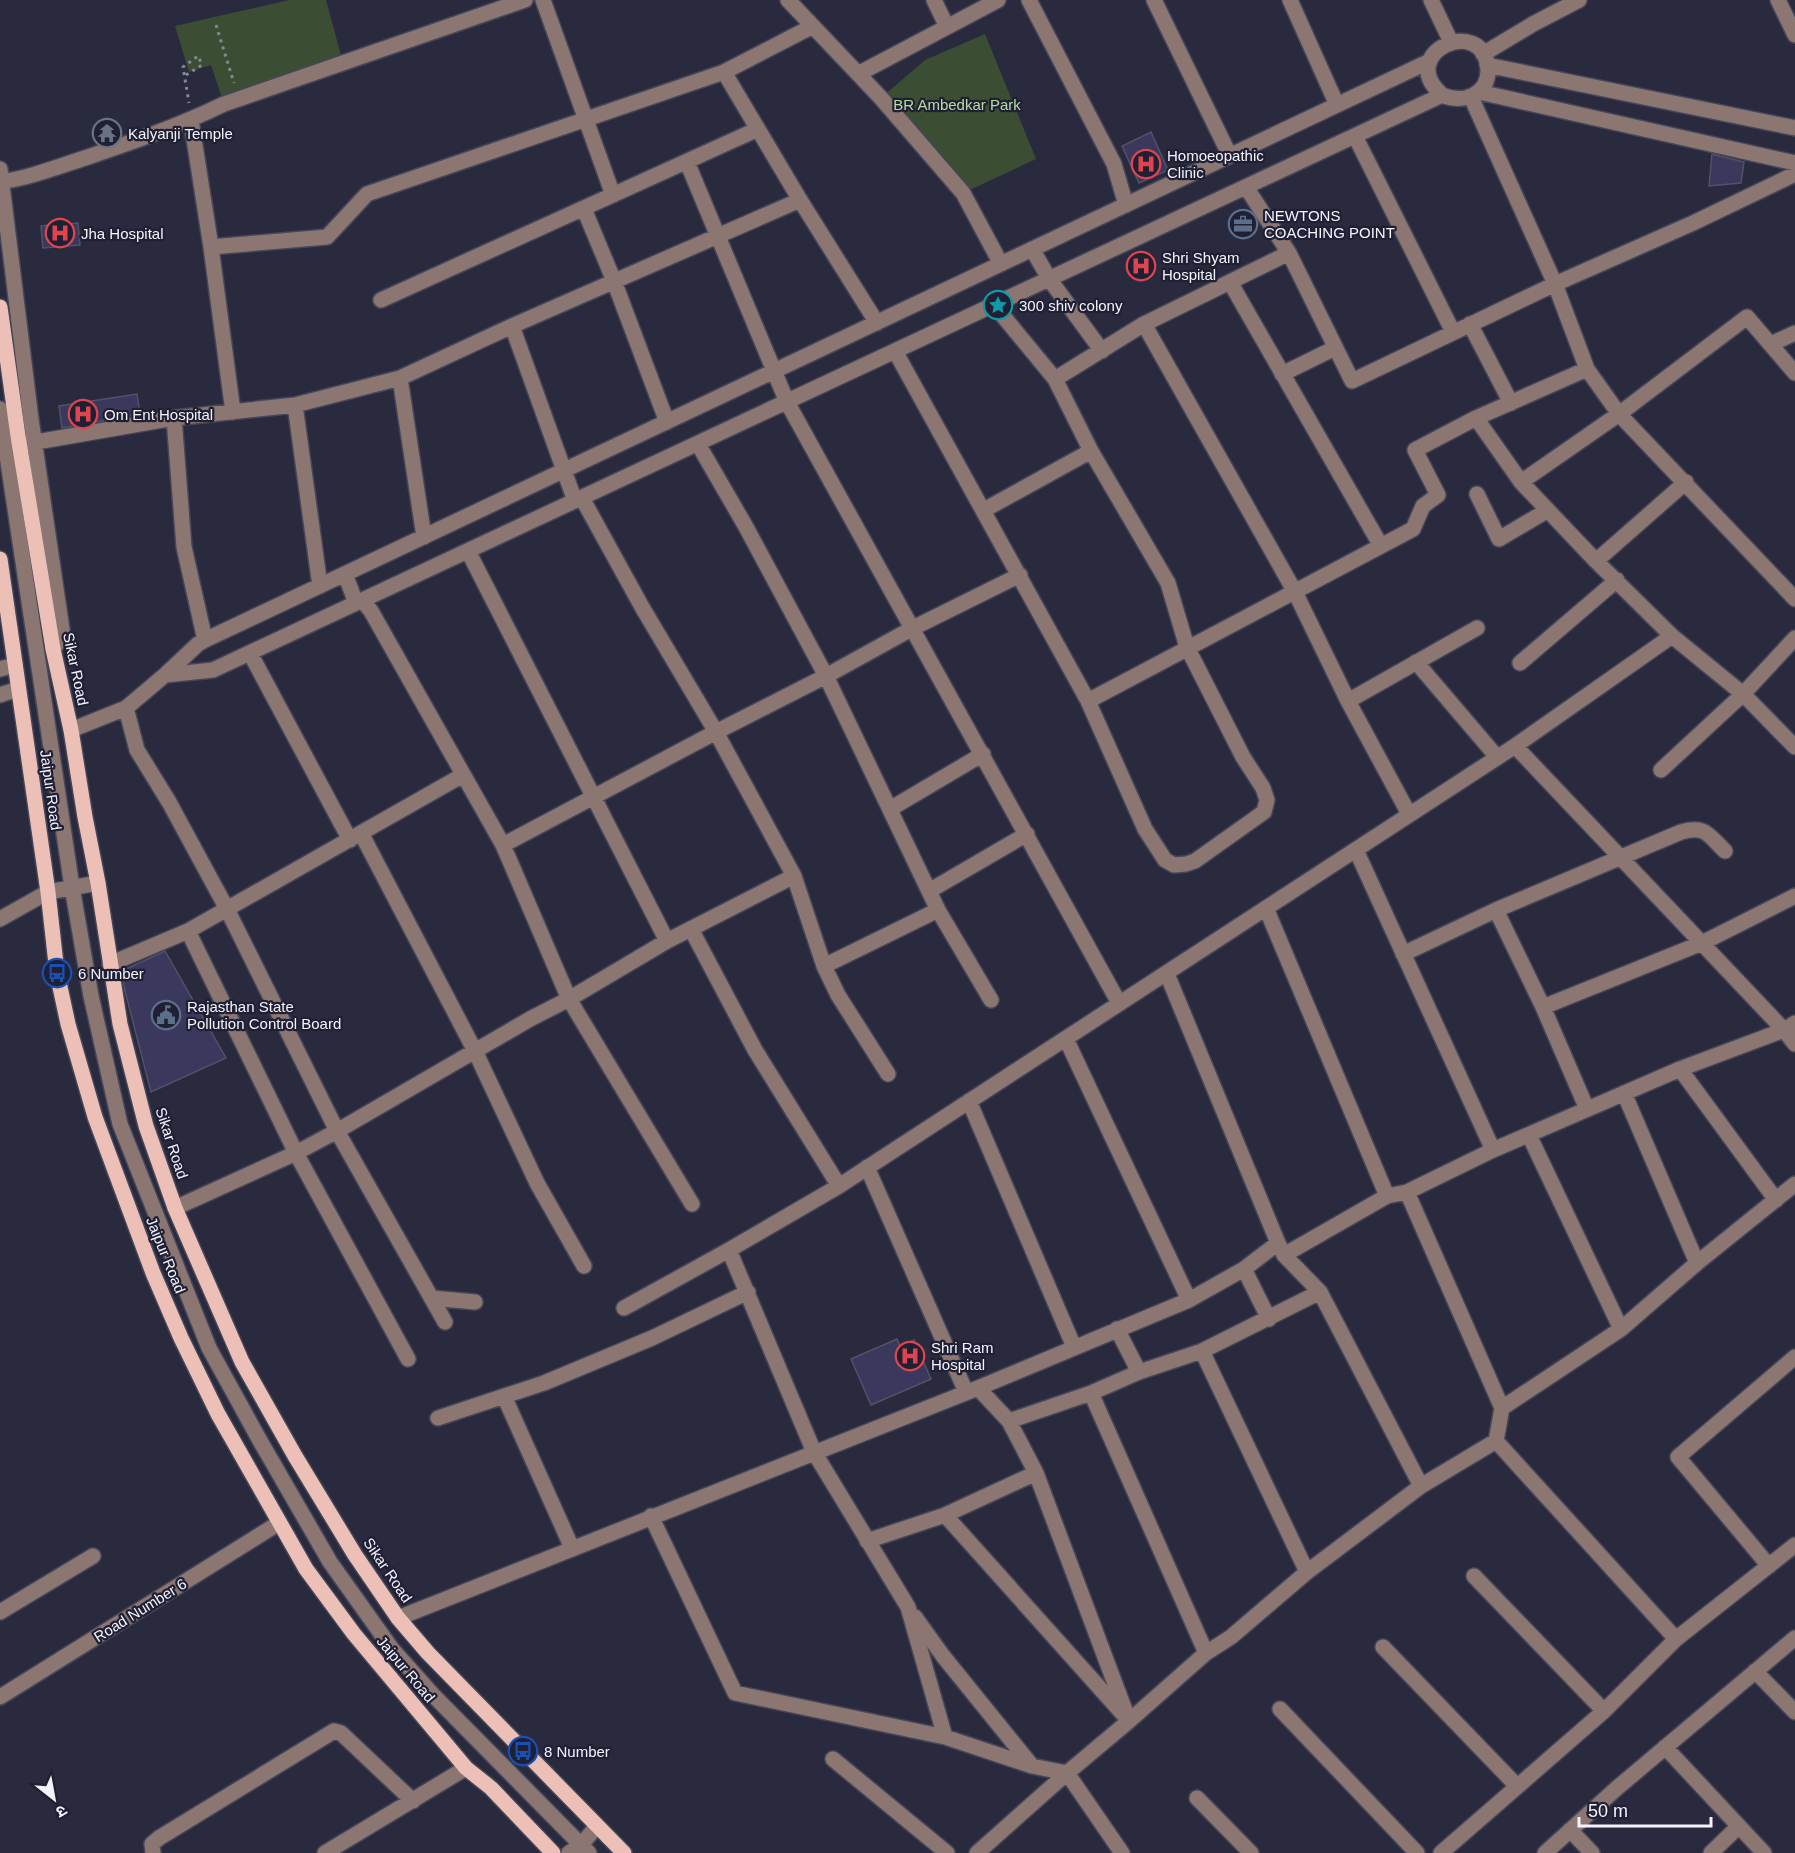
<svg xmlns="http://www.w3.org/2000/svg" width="1795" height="1853" font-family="Arial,'Noto Sans Devanagari',sans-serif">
<rect width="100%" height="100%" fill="#2a2a3e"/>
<!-- green -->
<path fill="#3b4d33" d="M289,0H326L342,59L224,104L211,65L189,72L175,26Z
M985,34L1036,159L963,193L881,98L925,60Z"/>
<!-- building -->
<path fill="#3a395d" stroke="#515268" stroke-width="1.5" d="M1151,132L1168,170L1139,183L1122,146Z
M1712,154L1744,162L1741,183L1709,186Z
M78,223L80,245L43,248L41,226Z
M137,394L140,414L62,428L59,406Z
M165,951L226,1058L151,1092L125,991L122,971Z
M897,1339L900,1346L914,1340L931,1379L871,1405L851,1359Z"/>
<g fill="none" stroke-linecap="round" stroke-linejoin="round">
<!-- minor casing -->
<g stroke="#464659" stroke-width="18">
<path id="minor" d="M543,0L613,195
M788,0L881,98L963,193L1001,264
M934,0L947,27
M1029,0L1114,164L1126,205
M1154,0L1230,156
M1290,0L1337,105
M1431,0L1451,42
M1778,0L1795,35
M1483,54L1533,24L1579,0
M1487,65L1795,128
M724,72L800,200L877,323
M858,74L998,0
M1479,92L1795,163
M1471,97L1555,284L1587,369L1619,414L1795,599
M191,120L211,247L327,237L367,194L724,72L813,26
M1355,136L1453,332
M687,162L787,402L1119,1003
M0,169L31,419L63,636L53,649
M0,182C29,178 57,167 85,158C132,142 179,126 224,104L525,0
M1246,187L1289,253L1352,381L1555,284L1693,223L1795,174
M584,209L614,281L667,422
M211,247L233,412
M1032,249L1050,280L1102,351
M1230,282L1381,546
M381,300L758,129
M1144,324L1295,592L1348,701L1409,814
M1470,324L1511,403
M512,326L575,501
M1771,344L1795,333
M895,351L1088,701L1145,829L1165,860L1174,865L1186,864L1195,861L1264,812L1267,800L1263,788L1243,757L1187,647L1168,583L1091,451L1055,379L994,305
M1587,369L1476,418L1521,482L1596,561L1672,636L1743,694L1795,747
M1282,374L1335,348
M400,378L424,537
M1055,379L1144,324L1289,253
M295,405L320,586
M0,409L72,887L91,996L120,1124L209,1348L259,1439L330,1562L392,1649L433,1695L589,1853
M174,418L184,547L205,640
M698,444L746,527L826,676L938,910L991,1000
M19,445L174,418L295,405L400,378L512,326L800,200
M1521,482L1619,414L1747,317L1795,373
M1477,494L1499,539L1548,510
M582,498L642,607L716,732L794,876L824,966L838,995L888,1074
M984,510L1091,451
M468,551L667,941
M1596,561L1686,482
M345,574L356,603
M362,600L371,611L503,845L569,999L692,1204
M250,653L350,840
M1416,662L1497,757
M1520,663L1617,580
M0,669L15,665
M165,675L213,670L1442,95C1463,104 1489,95 1488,69C1484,13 1394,53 1442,95
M0,695L18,689
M1088,701L1413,529L1423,506L1438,495L1415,450L1476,418
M1348,701L1477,628
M126,708L137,750L169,802L227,909L337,1131L445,1322
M71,730L126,708L165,675L198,644L205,640L1430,61
M1515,746L1784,1030L1795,1044
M1661,770L1743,694L1795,638
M890,809L983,754
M361,833L475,1051L537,1183L584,1266
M503,845L716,732L826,676L913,628L1020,575
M1356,850L1493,1150
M929,891L1027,834
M1266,908L1387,1196
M1496,910L1543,1007L1587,1109
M0,919L48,892L98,883
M691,929L755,1050L839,1186
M188,931L296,1153L408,1359
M1403,954L1496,910L1681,832C1706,825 1708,835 1725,851
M110,964L188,931L463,775
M824,966L938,910
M1167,974L1278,1243
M1543,1007L1702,943L1795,896
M1066,1039L1189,1300
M1680,1069L1776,1200
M1624,1093L1697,1263
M969,1101L1074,1347
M1529,1135L1621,1329
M867,1167L966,1392
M1407,1192L1502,1408
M175,1208L296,1153L337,1131L530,1019L569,999L667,941L794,876
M729,1250L814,1452L908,1607L945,1737
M1284,1255L1320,1292L1421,1486
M1244,1269L1269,1319
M432,1298L475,1302
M624,1308L729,1250L839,1186L1515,746L1672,636
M1117,1329L1139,1372
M1202,1351L1307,1572
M978,1388L1009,1421L1036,1473L1129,1721
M1091,1393L1206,1653
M504,1396L572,1548
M438,1418L544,1383L652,1338L748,1292
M1009,1421L1091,1393L1139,1372L1202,1351L1320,1292
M1496,1441L1676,1639
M945,1515L1123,1714
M651,1516L735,1693L945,1737L1032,1766L1067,1773L1129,1721L1206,1653L1231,1637L1307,1572L1421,1486L1496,1441L1502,1408L1621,1329L1697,1263L1795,1184
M867,1541L945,1515L1036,1473
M1769,1566L1678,1457L1795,1357
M1474,1576L1604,1711
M0,1612L93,1556
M915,1617L943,1656L1032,1766
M398,1618L978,1388L1189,1300L1244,1269L1278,1243L1284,1255L1387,1196L1407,1192L1493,1150L1680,1069L1784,1030L1795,1023
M1383,1647L1517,1786
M1755,1671L1795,1712
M0,1697L279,1523
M1280,1709L1417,1853
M1665,1747L1764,1853
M833,1759L947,1853
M1197,1798L1251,1853
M1570,1830L1592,1853
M153,1853L152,1844L159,1838L334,1731L341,1733L413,1801
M325,1853L466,1768
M569,1853L581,1845L597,1826
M977,1853L1067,1773L1122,1853
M1441,1853L1604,1711L1676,1639L1795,1545
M1545,1853L1617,1788L1795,1638
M1711,1853L1739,1826"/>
</g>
<!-- major casing -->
<g stroke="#464659" stroke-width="18">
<path id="major" d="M0,307L18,436L53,649L71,730L85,817L98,883L120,1024L146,1126L175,1208L242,1362L295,1456L355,1555L398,1618L428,1653L624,1853
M0,559L48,892L57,973L68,1024L95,1117L153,1273L181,1338L218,1414L306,1569L354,1634L466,1768L491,1788L553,1853"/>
</g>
<!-- path -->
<path stroke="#868696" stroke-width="3" stroke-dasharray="3 4.5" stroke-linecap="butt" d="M216,25L234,83
M186,75L202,65L198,56L183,67L189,103"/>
<!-- minor -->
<use href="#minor" stroke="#8c7672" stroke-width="15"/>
<!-- major -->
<use href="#major" stroke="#ecc0b7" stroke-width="15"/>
</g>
<!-- icons -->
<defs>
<g id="temple-ring" transform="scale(1.5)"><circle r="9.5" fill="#202034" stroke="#6b7280" stroke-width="1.5"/><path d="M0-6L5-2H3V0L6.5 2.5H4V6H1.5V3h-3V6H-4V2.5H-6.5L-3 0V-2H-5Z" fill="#6b7280"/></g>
<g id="hospital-ring" transform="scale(1.5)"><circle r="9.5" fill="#202034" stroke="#e0444e" stroke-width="1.5"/><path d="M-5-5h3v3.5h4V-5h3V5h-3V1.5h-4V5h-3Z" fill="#e0444e"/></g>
<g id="office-ring" transform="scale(1.5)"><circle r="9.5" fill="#202034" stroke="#5c6f8a" stroke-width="1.5"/><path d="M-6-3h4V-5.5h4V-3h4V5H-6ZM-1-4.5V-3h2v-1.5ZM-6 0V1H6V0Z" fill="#5c6f8a"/></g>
<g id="sight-ring" transform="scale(1.5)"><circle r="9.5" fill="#202034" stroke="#0f9aa8" stroke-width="1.5"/><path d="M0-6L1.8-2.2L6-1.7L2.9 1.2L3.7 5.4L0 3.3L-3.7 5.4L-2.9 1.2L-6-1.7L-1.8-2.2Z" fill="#0f9aa8"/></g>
<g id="bus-ring" transform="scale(1.5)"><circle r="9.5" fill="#202034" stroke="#1a4fb4" stroke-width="1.5"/><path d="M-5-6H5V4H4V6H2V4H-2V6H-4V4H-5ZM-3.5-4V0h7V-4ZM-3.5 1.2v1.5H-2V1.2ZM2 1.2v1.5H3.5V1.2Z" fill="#1a4fb4"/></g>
<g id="civic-ring" transform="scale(1.5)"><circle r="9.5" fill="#202034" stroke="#5c6f8a" stroke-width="1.5"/><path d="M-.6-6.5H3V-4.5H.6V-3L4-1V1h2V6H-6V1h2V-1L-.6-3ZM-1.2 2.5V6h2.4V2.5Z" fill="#5c6f8a"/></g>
</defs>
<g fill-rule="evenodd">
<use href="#temple-ring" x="107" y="133"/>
<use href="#hospital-ring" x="1146" y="164"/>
<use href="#office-ring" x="1243" y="224"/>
<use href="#hospital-ring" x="60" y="233"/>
<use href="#hospital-ring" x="1141" y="266"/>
<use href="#sight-ring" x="998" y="305"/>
<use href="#hospital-ring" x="83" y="414"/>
<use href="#bus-ring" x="57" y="973"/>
<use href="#civic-ring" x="166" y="1015"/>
<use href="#hospital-ring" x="910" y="1356"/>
<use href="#bus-ring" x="523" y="1751"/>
</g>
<g text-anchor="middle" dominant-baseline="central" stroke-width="4.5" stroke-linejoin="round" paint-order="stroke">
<!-- park labels -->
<g font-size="15" fill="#b5dea1" stroke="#202034">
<text x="957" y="104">BR Ambedkar Park</text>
</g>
<!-- poi labels -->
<g font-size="15" fill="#f3f3fe" stroke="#202034" text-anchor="start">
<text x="128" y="133">Kalyanji Temple</text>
<text x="1167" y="155">Homoeopathic<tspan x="1167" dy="17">Clinic</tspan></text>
<text x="1264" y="215">NEWTONS<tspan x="1264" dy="17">COACHING POINT</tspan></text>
<text x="81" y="233">Jha Hospital</text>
<text x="1162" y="257">Shri Shyam<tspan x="1162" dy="17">Hospital</tspan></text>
<text x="1019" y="305">300 shiv colony</text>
<text x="104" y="414">Om Ent Hospital</text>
<text x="78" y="973">6 Number</text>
<text x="187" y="1006">Rajasthan State<tspan x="187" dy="17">Pollution Control Board</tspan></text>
<text x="931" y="1347">Shri Ram<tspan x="931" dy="17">Hospital</tspan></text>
<text x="544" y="1751">8 Number</text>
</g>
<!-- street labels -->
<g font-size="15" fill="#f3f3fe" stroke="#202034">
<text transform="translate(76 669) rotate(78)">Sikar Road</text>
<text transform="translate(51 790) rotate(82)">Jaipur Road</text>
<text transform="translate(172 1143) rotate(72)">Sikar Road</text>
<text transform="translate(166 1255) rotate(68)">Jaipur Road</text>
<text transform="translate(388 1570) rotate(56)">Sikar Road</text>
<text transform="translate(140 1610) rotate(-32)">Road Number 6</text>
<text transform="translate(406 1669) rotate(50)">Jaipur Road</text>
</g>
</g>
<!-- north arrow -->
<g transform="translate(54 1799) rotate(149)" stroke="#202034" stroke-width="4.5" paint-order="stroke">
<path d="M0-4.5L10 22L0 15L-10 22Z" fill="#f3f3fe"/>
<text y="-9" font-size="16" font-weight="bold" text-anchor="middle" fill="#f3f3fe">उ</text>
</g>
<!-- scale -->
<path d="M1579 1817v9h132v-9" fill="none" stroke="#f3f3fe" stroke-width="3"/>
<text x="1588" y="1817" font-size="18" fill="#f3f3fe" stroke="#202034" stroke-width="4.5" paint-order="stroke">50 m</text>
</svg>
